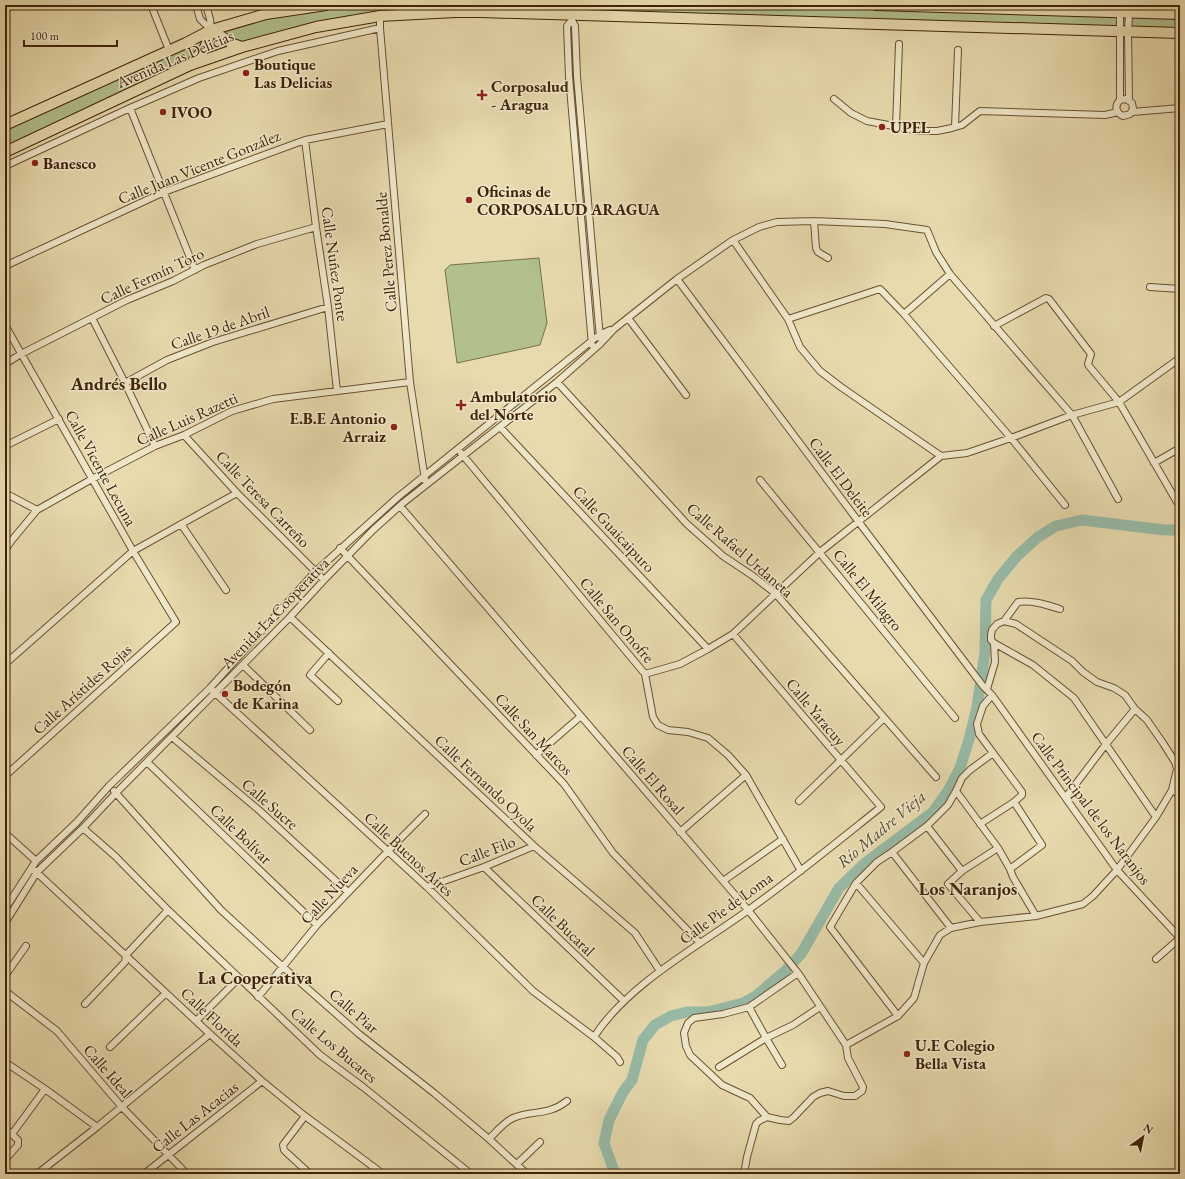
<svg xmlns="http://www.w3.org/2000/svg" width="1185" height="1179" font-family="'EB Garamond',serif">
<rect width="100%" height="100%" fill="#e7daad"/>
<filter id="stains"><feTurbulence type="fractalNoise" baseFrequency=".005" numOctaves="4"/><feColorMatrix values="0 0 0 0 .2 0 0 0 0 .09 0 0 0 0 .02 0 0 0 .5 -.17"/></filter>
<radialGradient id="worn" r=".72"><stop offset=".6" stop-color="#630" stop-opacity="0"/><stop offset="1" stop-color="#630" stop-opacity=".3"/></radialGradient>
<!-- green -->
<path fill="#b1c08d" stroke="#79724b" d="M326,5H876L1180,14V33L575,15L380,16L242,47L5,152V125L211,30Z
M539,258L547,323L540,345L457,363L445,270L450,265Z"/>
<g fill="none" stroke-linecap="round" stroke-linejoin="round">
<!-- river -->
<path stroke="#97bba8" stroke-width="11" d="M615,1174L604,1143L609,1120L623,1092L632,1080L643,1040L655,1025L671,1016L687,1012H708L743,1003L756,996L784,972L801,954L839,888L864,864L933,812L948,791L960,768L970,736L977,707L985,652L986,600L998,579L1017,556L1038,537L1056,526L1082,520L1164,530H1180"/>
<!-- minor casing -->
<g stroke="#6a5132" stroke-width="8">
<path id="minor" d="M151,5L169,50
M196,5L200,19L211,30
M206,5L210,19L211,30
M1129,13L1128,32L1129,100
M380,16V28L410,382L425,480
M572,17L573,9L576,5
M834,99L851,113L867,121L920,131H937L952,128L962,125L980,111L1105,115L1118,112
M1120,100L1126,99L1132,103L1133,109L1130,114L1123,116C1116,113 1114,106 1120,100V12
M130,108L195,270
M1132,112L1180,108
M896,127L899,44
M955,127L958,50
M305,140L316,227L328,307L337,391
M5,166L130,108L199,78L278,51L380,28
M814,221L816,248L818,252L828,258
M733,240L788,319L800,347L820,371L841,387L941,456
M5,266L164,192L305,140L388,124
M677,279L858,521L983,686L992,695L1117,870L1180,938
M1150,287L1180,289
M904,314L950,274
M92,318L125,383L155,446
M628,318L686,395
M788,319L880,289L904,314L1011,438L1065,505
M5,325L133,551L176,622L5,776
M994,326L1046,298L1049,299L1091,354L1088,364L1089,366L1119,402L1177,502L1180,500
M592,345L569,76L567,26L572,20L575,26L577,76L600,338
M5,364L21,354L127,300L173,281L204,265L257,244L316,227
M557,382L687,524L723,556L753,576L776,594L936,777
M125,383L167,360L213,342L328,307
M500,427L708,649
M184,435L237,493L324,580
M5,446L59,419
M461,453L645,674L653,717L658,725L668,730L688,732L708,738L728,755L746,775L801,871
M1154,463L1180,448
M760,480L955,718
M5,493L37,510
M400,506L748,910L798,973L846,1045L848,1058L863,1087L862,1091L855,1096H844L828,1091L820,1093L813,1097L794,1117L789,1121L780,1120L767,1117L750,1098L722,1085L690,1055L686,1046L684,1033L688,1023L694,1018L723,1014L749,1007L798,973
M181,524L226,590
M340,548L564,784L613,853L700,943
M5,550L12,540L37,510L92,479L155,446L184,435L232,411L273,399L410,382
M290,617L534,846L635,933L660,971
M1004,621L1018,602C1032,600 1047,605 1060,609
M994,643L1033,665L1074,698L1156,817
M329,653L310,675L338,701
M5,664L133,551L237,493
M243,665L310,730
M645,674L680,664L708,649L733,634L820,552L941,456L967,453L1011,438L1072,415L1119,402L1180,358
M212,690L427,887L533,991L594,1037L617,1057L620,1062
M172,737L260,811L348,892
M536,755L581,716
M147,762L317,925
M1172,790L1180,795
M114,791L221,910L283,967L359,1034L434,1093L489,1139L527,1174
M956,791L998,848L1010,869L1013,877L1036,916
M1066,797L1106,744L1135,709
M799,801L884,718
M980,824L1014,802L1022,795V792L979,734L977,724L983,706L992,695
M927,826L962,871L948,884L980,922
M83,828L115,856L168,910L320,1055L363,1087L471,1174
M680,832L746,775
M5,833L36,861
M892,852L951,928
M484,867L624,1001
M1010,869L1042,845L1014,802
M35,871L210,1034L262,1081L305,1116L383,1174
M962,871L998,848
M723,881L783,839
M856,883L924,963
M427,887L484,867L534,846
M5,909L36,861L77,822L109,786L210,688L315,572L398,497L599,335L610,330
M5,923L37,872L83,828L116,793L290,617L324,580L373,530L403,503L557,382L600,344L614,329L677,279L733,240L759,227L777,222L814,221L885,224L927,230L936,252L950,274L1072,415L1118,499
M1156,959L1180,938
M5,976L26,946
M5,991L57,1031L121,1106L187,1174
M258,997L317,925L388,851L425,814
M85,1004L125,962L126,955L168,910
M749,1007L766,1038L782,1065
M898,1016L830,927L856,883L877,862L892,852L927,826L948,805L956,791L962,778L970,770L993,753
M196,1021L239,978
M594,1037C627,985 697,947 747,911C793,878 837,842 881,807L733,634
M846,1045L898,1016L914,998L924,963L940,935L951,928L980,922L1036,916L1083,904L1093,896L1117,870L1156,817L1172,790L1177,769L1175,762L1163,743L1147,720L1135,709L1125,695L1114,688L1097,682L1083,672L1072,661L1016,624L1004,621L997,624L992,630L991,635V640L994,643L995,662L987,689
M110,1047L166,993
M5,1062L45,1089L97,1127
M719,1067L766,1038L793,1025L820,1007
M305,1116L283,1145L284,1150L287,1153L310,1174
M5,1128L18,1140V1145L5,1160
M12,1134L45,1089
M489,1139C496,1132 504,1122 513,1118C532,1110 548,1116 567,1101
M517,1164L540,1142
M37,1174L97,1127L210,1034
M144,1174L262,1081
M744,1174L747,1157L756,1124L759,1121L767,1117"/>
</g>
<!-- primary casing -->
<g stroke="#412309" stroke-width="12">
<path id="primary" d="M876,5L1180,14
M190,65L205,48L211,30L233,44L242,47
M5,125L186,43L211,30L266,14L326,5
M5,152L190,65L242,47L316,27L380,16L455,12H480L1180,33"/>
</g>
<!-- minor -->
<use href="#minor" stroke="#efe7ca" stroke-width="6"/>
<!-- primary -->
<use href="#primary" stroke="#e7daad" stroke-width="10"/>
</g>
<!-- markers -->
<g fill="#8f2418" stroke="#efe7ca" stroke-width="1.5">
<circle cx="246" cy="73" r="4"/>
<path d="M480 89h4v4h4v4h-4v4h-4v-4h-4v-4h4z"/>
<circle cx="163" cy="112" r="4"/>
<circle cx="882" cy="127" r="4"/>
<circle cx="35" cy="163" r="4"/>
<circle cx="469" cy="200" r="4"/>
<path d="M459 399h4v4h4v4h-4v4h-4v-4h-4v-4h4z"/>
<circle cx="394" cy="427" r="4"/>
<circle cx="225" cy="694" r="4"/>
<circle cx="907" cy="1054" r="4"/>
</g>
<g text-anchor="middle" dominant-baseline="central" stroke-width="3" stroke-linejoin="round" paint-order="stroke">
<!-- street labels -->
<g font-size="16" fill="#412309" stroke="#efe7ca">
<text transform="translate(175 59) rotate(-23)">Avenida Las Delicias</text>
<text transform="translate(199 167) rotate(-22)">Calle Juan Vicente González</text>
<text transform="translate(386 252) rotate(-95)">Calle Perez Bonalde</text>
<text transform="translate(335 264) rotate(82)">Calle Nuñez Ponte</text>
<text transform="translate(152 276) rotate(-25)">Calle Fermín Toro</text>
<text transform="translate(220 328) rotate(-19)">Calle 19 de Abril</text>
<text transform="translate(187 419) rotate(-24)">Calle Luis Razetti</text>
<text transform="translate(101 468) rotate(61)">Calle Vicente Lecuna</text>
<text transform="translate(841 477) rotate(53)">Calle El Deleite</text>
<text transform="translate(263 499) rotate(46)">Calle Teresa Carreño</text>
<text transform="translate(614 529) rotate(47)">Calle Guaicaipuro</text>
<text transform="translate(740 550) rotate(41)">Calle Rafael Urdaneta</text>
<text transform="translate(868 590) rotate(51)">Calle El Milagro</text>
<text transform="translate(275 613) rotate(-46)">Avenida La Cooperativa</text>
<text transform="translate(617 620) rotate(50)">Calle San Onofre</text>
<text transform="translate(82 689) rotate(-42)">Calle Arístides Rojas</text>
<text transform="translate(816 712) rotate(50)">Calle Yaracuy</text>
<text transform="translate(534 734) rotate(47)">Calle San Marcos</text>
<text transform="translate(653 780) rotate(49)">Calle El Rosal</text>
<text transform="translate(486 783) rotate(43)">Calle Fernando Oyola</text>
<text transform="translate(270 804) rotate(41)">Calle Sucre</text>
<text transform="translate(1091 808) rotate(53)">Calle Principal de los Naranjos</text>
<text transform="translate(241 834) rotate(44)">Calle Bolívar</text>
<text transform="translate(487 851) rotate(-21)">Calle Filo</text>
<text transform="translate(409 854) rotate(43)">Calle Buenos Aires</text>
<text transform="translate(329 894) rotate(-47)">Calle Nueva</text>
<text transform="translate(726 908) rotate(-36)">Calle Pie de Loma</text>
<text transform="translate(563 925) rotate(44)">Calle Bucaral</text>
<text transform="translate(354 1011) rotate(41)">Calle Piar</text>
<text transform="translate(212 1017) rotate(43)">Calle Florida</text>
<text transform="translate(334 1045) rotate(40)">Calle Los Bucares</text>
<text transform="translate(108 1071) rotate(49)">Calle Ideal</text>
<text transform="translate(195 1117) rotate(-38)">Calle Las Acacias</text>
</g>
<!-- poi labels -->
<g font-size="16" font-weight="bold" fill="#412309" stroke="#efe7ca" text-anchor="start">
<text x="254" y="64">Boutique<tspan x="254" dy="18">Las Delicias</tspan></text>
<text x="491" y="86">Corposalud<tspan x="491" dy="18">- Aragua</tspan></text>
<text x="171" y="112">IVOO</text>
<text x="890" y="127">UPEL</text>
<text x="43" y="163">Banesco</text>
<text x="477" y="191">Oficinas de<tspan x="477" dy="18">CORPOSALUD ARAGUA</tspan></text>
<text x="470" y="396">Ambulatorio<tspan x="470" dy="18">del Norte</tspan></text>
<text x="386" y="418" text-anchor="end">E.B.E Antonio<tspan x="386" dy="18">Arraiz</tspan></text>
<text x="233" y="685">Bodegón<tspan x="233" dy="18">de Karina</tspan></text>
<text x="915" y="1045">U.E Colegio<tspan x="915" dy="18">Bella Vista</tspan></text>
</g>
<!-- water labels -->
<g font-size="17" font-style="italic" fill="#564931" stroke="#efe7ca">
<text transform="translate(881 829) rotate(-40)">Río Madre Vieja</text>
</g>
<!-- quarter labels -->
<g font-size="18" font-weight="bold" fill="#412309" stroke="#efe7ca">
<text x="119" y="383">Andrés Bello</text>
<text x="968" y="888">Los Naranjos</text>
<text x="255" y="977">La Cooperativa</text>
</g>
</g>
<!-- margin -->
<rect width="1185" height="1179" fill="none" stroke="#e7daad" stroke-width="20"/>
<rect x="6" y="6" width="1173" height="1167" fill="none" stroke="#412309" stroke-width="2"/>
<rect x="10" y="10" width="1165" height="1159" fill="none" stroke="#412309"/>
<!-- north arrow -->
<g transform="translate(1143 1137) rotate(33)" stroke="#efe7ca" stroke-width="3" paint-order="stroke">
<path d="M0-3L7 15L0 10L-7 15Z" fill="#412309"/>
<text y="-6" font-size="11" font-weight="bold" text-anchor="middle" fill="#412309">N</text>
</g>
<!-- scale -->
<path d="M24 40v6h93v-6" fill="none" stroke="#412309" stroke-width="2"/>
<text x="30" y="40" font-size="12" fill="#412309" stroke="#efe7ca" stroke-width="3" paint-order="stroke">100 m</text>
<rect width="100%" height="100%" filter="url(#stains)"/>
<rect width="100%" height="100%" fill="url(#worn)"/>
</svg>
